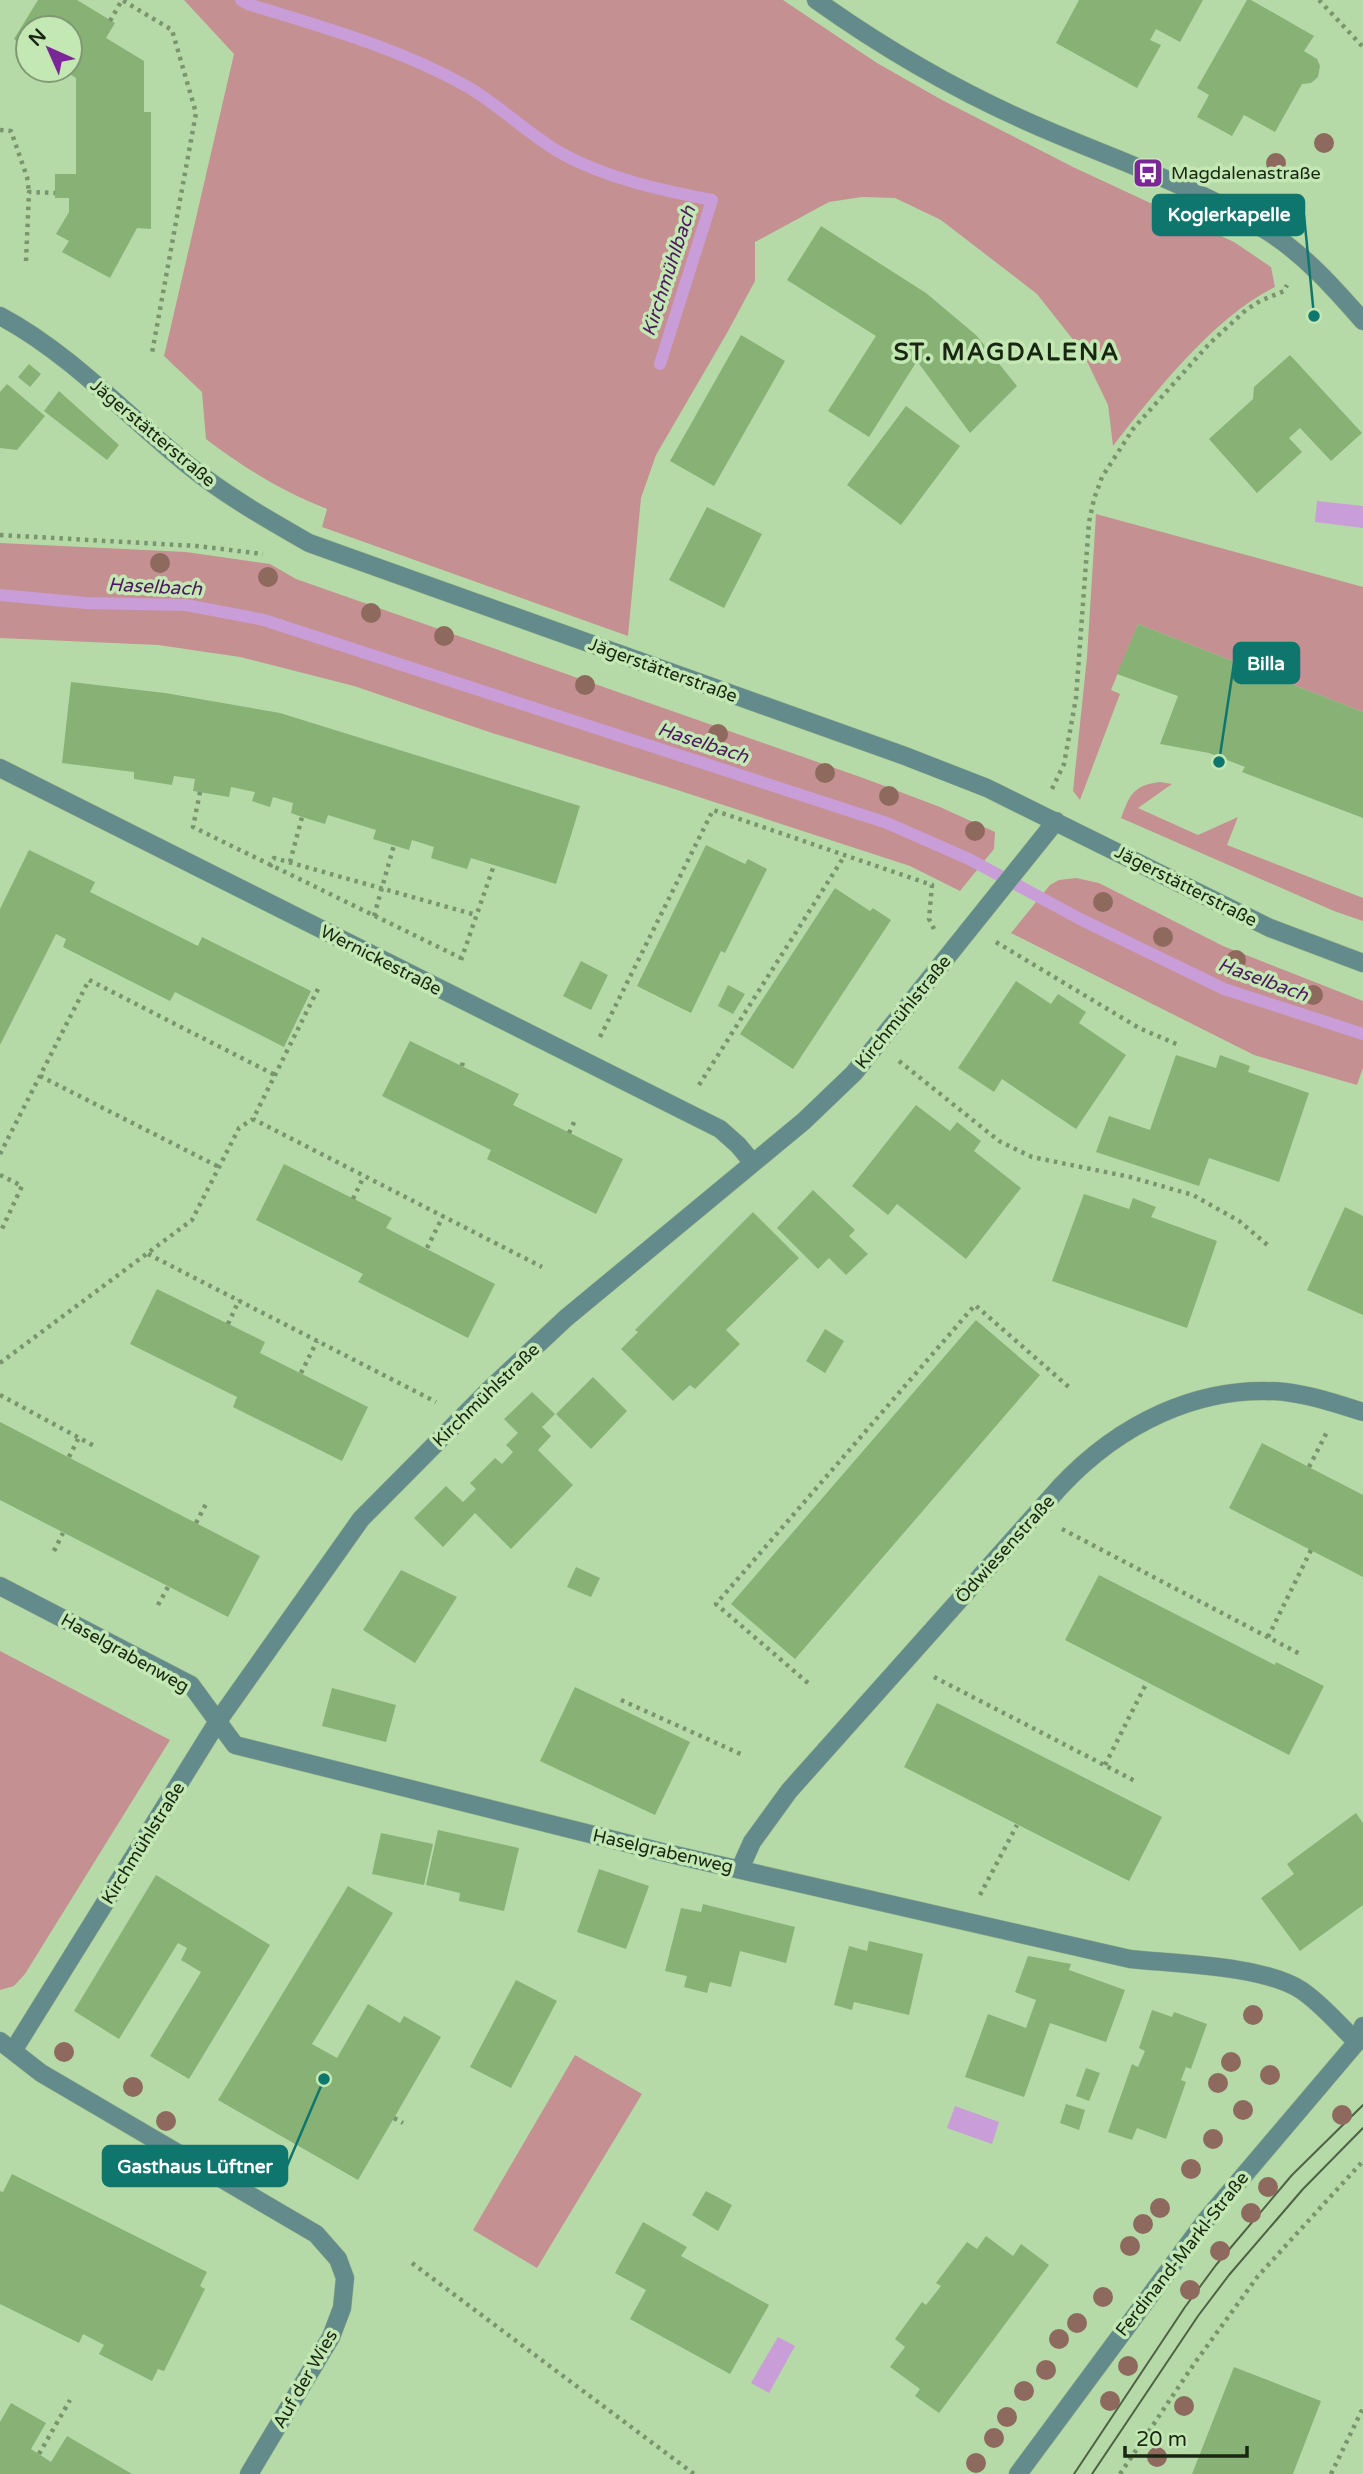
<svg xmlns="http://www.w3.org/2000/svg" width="1363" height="2474" font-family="'Varela Round',sans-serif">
<rect width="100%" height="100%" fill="#b6daa7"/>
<!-- green -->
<path fill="#c59092" d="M184,0H783L877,63L942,100L1073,167L1234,242L1271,267L1275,287C1215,316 1154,393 1113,446L1108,405L1082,351L1037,294L941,220L895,198L862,197L829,202L755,242V281L727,333L656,455L641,498L628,636L322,527L327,509C283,492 244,468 206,439L202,392L164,356L234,54Z
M1096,514L1363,587V712L1138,624L1111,690L1120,694L1080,800L1073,791L1087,657Z
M0,543L186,552L270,564L296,579L866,779L940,807L995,832L994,849L960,891L910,866L668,787L489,732L354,686L240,657L158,645L0,638Z
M1160,782L1172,784L1138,808L1198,835L1238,817L1227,845L1363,898V921L1334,911L1121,818C1130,795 1133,785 1160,782Z
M1076,878L1099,883L1223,946L1363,1001V1068L1357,1085L1254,1055L1011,933L1050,885L1059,880Z
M0,1651L170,1740L25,1974L14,1986L0,1990Z
M575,2055L642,2094L537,2268L473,2230Z"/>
<!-- water -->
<path fill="#c89dd8" d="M1317,501L1363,506V528L1315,522Z
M955,2106L999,2122L992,2144L947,2128Z
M778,2337L795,2346L769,2393L751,2383Z"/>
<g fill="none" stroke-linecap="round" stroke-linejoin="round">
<!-- stream -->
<path stroke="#c89dd8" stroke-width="12" d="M241,0L248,4C322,27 399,48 468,87C500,106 527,133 559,152C605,178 660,190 712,200L660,364
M0,595L86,603L186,605L264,620L887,823L969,859L1080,919L1224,989L1363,1034"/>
</g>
<!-- building -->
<path fill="#87b175" d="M38,0H77L115,23L106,38L144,61V112H151V229L137,228L110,278L62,252L69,241L56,234L69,212V198H55V174H76V78L63,70H70V28H28V48L14,39Z
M1079,0H1203L1180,42L1156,29L1150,40L1161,45L1137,88L1056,43Z
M1247,0H1251L1314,36L1304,51L1317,59L1320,66L1318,77L1311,83L1302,84L1275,132L1244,115L1232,136L1197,117L1209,95L1197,88Z
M821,226L926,293L976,335L1017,386L970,433L917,361L869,437L828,411L876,336L787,280Z
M741,335L785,361L714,486L670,461Z
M1290,355L1362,433L1331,461L1300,428L1289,438L1302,452L1257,493L1209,439L1253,399L1254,387Z
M29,364L41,374L30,387L18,377Z
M7,384L45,416L17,450L0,448V392Z
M59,391L119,445L107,460L44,411Z
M906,406L960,446L901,525L847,485Z
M707,507L762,534L724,608L669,580Z
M1138,624L1363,712V818L1242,772L1245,767L1209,753L1160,744L1178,696L1117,674Z
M71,682L165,693L280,713L580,806L556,884L471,858L467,869L450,864L431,858L434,847L412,840L409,850L373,839L376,830L328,815L325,824L302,817L291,813L293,803L273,797L270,807L252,801L255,792L231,787L229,797L193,791L195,779L174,776L172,785L134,779V772L62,763Z
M706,845L745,864L748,859L767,869L725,953L721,951L691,1013L637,986Z
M29,850L95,882L90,892L198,946L202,937L311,991L284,1047L175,992L170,1001L63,947L66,939L56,934L0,1045V909Z
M835,888L870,911L873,908L891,920L793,1069L740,1034Z
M581,961L608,975L591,1010L563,996Z
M1016,981L1051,1004L1058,994L1086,1012L1079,1023L1126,1055L1076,1129L1002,1079L994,1092L958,1068Z
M728,985L745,994L733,1014L718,1006Z
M410,1041L519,1094L513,1105L623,1159L596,1214L487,1159L491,1150L382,1096Z
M1176,1055L1216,1068L1220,1055L1250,1066L1248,1072L1309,1093L1279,1182L1209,1158L1199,1186L1096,1152L1109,1116L1150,1130Z
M916,1105L950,1131L957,1122L981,1141L974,1151L1021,1188L966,1259L897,1204L888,1215L852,1186Z
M284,1164L392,1218L386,1228L495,1284L468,1338L358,1282L363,1274L256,1220Z
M813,1190L855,1230L849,1236L868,1254L846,1275L829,1258L818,1269L777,1228Z
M1084,1194L1129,1209L1133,1198L1156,1207L1151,1217L1217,1241L1187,1328L1052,1281Z
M1345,1207L1363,1216V1315L1307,1290Z
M753,1212L799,1258L726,1330L740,1344L695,1389L690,1385L673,1401L621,1349L638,1332L635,1330Z
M157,1289L265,1342L260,1353L368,1407L342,1461L233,1407L237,1397L130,1344Z
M976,1320L1040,1375L795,1659L731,1604Z
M825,1329L844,1341L825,1373L806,1361Z
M593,1377L627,1411L591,1449L556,1414Z
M532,1392L555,1414L542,1427L551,1436L538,1450L573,1485L511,1549L475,1513L443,1547L414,1518L446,1486L463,1502L476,1489L470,1483L495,1458L502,1464L513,1452L506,1445L518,1433L504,1419Z
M0,1422L260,1556L228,1617L0,1500Z
M1262,1443L1363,1495V1577L1229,1508Z
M576,1567L600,1578L591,1597L567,1587Z
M401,1570L457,1597L415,1663L363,1630Z
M1099,1575L1275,1665L1276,1662L1324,1686L1289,1755L1065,1640Z
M575,1687L690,1742L655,1815L540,1761Z
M332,1688L396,1705L386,1742L322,1726Z
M937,1703L1162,1817L1129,1881L904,1767Z
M1356,1813L1363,1823V1905L1300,1951L1261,1898L1294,1874L1287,1864Z
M438,1830L519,1848L504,1911L459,1901L460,1893L426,1885Z
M381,1833L433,1844L424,1885L372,1874Z
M599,1869L649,1886L626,1949L577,1932Z
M156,1875L270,1945L189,2079L150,2056L201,1972L181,1960L187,1948L178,1943L119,2039L74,2011Z
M348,1886L393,1913L312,2044L337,2058L368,2004L400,2023L404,2016L441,2037L358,2180L218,2100Z
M703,1904L795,1927L786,1963L740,1951L731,1987L710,1982L707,1993L684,1987L687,1976L665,1971L681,1908L701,1912Z
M869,1941L923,1954L909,2015L854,2002L852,2010L834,2005L849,1946L867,1951Z
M1028,1956L1071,1964L1069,1970L1125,1990L1106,2042L1050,2023L1024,2097L965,2077L988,2014L1026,2028L1036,2000L1015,1992Z
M516,1980L557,2001L511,2088L470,2067Z
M1152,2010L1172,2017L1174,2012L1207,2024L1191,2069L1186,2067L1181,2080L1186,2082L1166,2139L1137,2128L1132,2140L1108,2132L1132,2064L1138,2067L1145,2051L1139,2048Z
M1086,2068L1100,2073L1089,2101L1076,2096Z
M1066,2104L1085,2110L1079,2130L1060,2123Z
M12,2174L207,2272L200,2286L205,2289L164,2371L158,2369L152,2381L99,2354L104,2345L83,2334L79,2343L0,2304V2191L3,2192Z
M706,2191L732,2205L718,2231L692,2215Z
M643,2222L687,2247L681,2256L769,2305L730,2374L630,2319L646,2290L615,2273Z
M986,2236L1013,2256L1021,2244L1049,2265L939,2413L915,2396L920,2389L890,2367L905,2347L895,2339L922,2302L926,2305L941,2286L936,2283L967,2242L977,2249Z
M1234,2367L1321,2401L1293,2474H1192Z
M11,2403L46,2423L31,2449L51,2462L67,2436L132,2474H0V2422Z"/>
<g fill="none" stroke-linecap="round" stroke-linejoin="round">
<!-- minor casing -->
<g stroke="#96b689" stroke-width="19">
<path id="minor" d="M816,0C882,47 952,88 1026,121C1106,157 1193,184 1267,231C1304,254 1335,289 1363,321
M0,316C71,354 126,415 188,465C225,495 267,519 309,543L905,756L987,788L1270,928L1363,963
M0,768L720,1129L738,1145L753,1163
M0,1586L191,1685L235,1745L662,1852L1130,1959C1176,1964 1262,1965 1301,1990C1322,2004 1339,2025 1357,2042
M740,1869L752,1842L789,1791L1060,1487C1118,1425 1198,1384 1285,1392C1311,1395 1338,1404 1363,1412
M0,2041L41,2073L316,2234L338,2259L345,2278L342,2308L331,2337L249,2474
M13,2051L218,1721L361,1519L490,1389L566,1318L804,1121L854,1073L1056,821
M1018,2474L1206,2220L1357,2042L1363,2026"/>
</g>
<!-- path -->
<path stroke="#79956e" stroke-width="4.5" stroke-dasharray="3.5 5" stroke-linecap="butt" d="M1319,0L1363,47
M110,21L122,0L172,30L196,113L152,353
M0,130L11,131L27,177L29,192
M26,261L29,192L55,193
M0,535L197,546L263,554
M1052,789L1064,764L1076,698L1089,522L1094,499L1102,477L1133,429L1209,344L1246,310L1260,301L1284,291L1287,285
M200,792L193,827L461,958
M290,862L302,817
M270,867L274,858L476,915
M374,916L394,845
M996,942L1139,1028L1181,1046
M461,960L494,865
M318,989L253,1119L542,1267
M600,1037L713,810L932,885L929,919L934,929
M899,1061L999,1141L1032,1157L1130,1177L1193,1195L1239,1221L1271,1248
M462,1066L463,1061
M40,1076L219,1167
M699,1085L845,855
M569,1133L576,1118
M0,1154L89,980L275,1075
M0,1175L22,1186L0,1233
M353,1199L364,1176
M427,1248L443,1216
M148,1254L436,1402
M228,1324L239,1300
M0,1363L192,1220L239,1128L253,1119
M301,1373L317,1341
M0,1395L96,1447
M69,1457L79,1437
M1309,1467L1328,1430
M196,1523L206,1504
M1062,1529L1300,1654
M54,1551L63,1533
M158,1605L168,1587
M1268,1637L1311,1550
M934,1677L1137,1782
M808,1683L716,1604L975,1305L1071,1389
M621,1700L745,1756
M1105,1765L1147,1682
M980,1895L1017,1825
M394,2118L403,2123
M412,2263L694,2474
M39,2454L70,2400
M1120,2474L1194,2364L1258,2276L1363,2161
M1331,2474L1363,2408"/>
<!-- minor -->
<use href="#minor" stroke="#648b8c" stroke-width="18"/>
<!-- tram -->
<path stroke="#4e6345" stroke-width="2" d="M1074,2474L1185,2307L1216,2265L1292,2175L1363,2105
M1092,2474L1198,2316L1229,2275L1303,2189L1363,2128"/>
</g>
<!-- trees -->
<g fill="#8e6a5e">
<circle cx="1324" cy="143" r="10"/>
<circle cx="1276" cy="163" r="10"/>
<circle cx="160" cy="563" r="10"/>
<circle cx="268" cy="577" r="10"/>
<circle cx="371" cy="613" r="10"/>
<circle cx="444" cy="636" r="10"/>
<circle cx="585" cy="685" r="10"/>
<circle cx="718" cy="734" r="10"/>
<circle cx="825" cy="773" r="10"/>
<circle cx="889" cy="796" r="10"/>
<circle cx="975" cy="831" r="10"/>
<circle cx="1103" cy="902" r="10"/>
<circle cx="1163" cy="937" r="10"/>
<circle cx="1236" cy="960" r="10"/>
<circle cx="1313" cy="995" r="10"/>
<circle cx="1253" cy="2015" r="10"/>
<circle cx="64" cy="2052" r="10"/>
<circle cx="1231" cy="2062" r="10"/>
<circle cx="1270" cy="2075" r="10"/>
<circle cx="1218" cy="2083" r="10"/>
<circle cx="133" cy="2087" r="10"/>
<circle cx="1243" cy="2110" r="10"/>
<circle cx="1342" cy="2115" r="10"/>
<circle cx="166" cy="2121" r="10"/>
<circle cx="1213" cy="2139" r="10"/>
<circle cx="1191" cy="2169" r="10"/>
<circle cx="1268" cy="2187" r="10"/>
<circle cx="1160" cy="2208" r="10"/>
<circle cx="1251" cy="2213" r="10"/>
<circle cx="1143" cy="2224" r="10"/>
<circle cx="1130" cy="2246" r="10"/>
<circle cx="1220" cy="2251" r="10"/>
<circle cx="1190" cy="2290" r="10"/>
<circle cx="1103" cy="2297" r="10"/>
<circle cx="1077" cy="2323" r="10"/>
<circle cx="1059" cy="2339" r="10"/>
<circle cx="1128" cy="2366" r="10"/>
<circle cx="1046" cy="2370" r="10"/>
<circle cx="1024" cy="2391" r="10"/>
<circle cx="1110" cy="2401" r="10"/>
<circle cx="1184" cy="2406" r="10"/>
<circle cx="1007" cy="2417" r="10"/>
<circle cx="994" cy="2438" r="10"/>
<circle cx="1157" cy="2457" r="10"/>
<circle cx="976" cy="2463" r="10"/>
</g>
<!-- icons -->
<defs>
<g id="bus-square" transform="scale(1.575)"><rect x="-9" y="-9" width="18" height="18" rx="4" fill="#7b2696" stroke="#c3e8b4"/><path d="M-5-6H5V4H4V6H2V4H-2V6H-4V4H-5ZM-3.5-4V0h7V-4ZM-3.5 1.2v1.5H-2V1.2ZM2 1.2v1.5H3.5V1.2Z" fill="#fff"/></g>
</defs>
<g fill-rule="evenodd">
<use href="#bus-square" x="1148" y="173"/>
</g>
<g text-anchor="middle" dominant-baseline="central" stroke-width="7" stroke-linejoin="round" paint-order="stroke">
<!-- poi labels -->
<g font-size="18" fill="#182612" stroke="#c3e8b4" text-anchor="start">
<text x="1171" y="173">Magdalenastraße</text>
</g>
<!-- street labels -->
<g font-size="18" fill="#182612" stroke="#c3e8b4">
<text transform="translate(153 433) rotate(40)">Jägerstätterstraße</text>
<text transform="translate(663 670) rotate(20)">Jägerstätterstraße</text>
<text transform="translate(1186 886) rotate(27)">Jägerstätterstraße</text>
<text transform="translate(381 960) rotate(27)">Wernickestraße</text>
<text transform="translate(903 1012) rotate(-51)">Kirchmühlstraße</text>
<text transform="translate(486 1395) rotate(-44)">Kirchmühlstraße</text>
<text transform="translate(1005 1549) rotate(-48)">Ödwiesenstraße</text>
<text transform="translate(125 1653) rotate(29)">Haselgrabenweg</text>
<text transform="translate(143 1843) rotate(-58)">Kirchmühlstraße</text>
<text transform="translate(663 1851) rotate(13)">Haselgrabenweg</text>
<text transform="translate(1182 2254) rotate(-52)">Ferdinand-Markl-Straße</text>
<text transform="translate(305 2379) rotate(-60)">Auf der Wies</text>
</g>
<!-- water labels -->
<g font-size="19" font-style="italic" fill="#4d185e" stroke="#c3e8b4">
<text transform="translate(669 271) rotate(-72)">Kirchmühlbach</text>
<text transform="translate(155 587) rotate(3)">Haselbach</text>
<text transform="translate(703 743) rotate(18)">Haselbach</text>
<text transform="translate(1263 980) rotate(20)">Haselbach</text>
</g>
<!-- district labels -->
<g font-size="24" font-weight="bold" letter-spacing="2" fill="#182612" stroke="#c3e8b4">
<text x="1007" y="352">ST. MAGDALENA</text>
</g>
</g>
<!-- callouts -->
<path fill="none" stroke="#0f766e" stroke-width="2.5" d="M1314 316L1304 215M1219 762L1234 663M324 2079L287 2166"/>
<g fill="#0f766e" stroke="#c3e8b4" stroke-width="2.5">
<circle cx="1314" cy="316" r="7"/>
<circle cx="1219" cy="762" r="7"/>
<circle cx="324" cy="2079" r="7"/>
</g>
<g fill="#0f766e" stroke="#0f766e" stroke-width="2.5">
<rect x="1153" y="195" width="151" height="40" rx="7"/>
<rect x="1234" y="643" width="65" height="40" rx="7"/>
<rect x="103" y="2146" width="184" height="40" rx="7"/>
</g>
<g font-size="19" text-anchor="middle" font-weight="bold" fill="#fff">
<text x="1229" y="221">Koglerkapelle</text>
<text x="1266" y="670">Billa</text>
<text x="195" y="2173">Gasthaus Lüftner</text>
</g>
<!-- north arrow -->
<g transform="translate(49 49) rotate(315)"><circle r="33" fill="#c3e8b4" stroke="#7f9a73" stroke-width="2"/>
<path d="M0-5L12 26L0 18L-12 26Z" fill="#7b2696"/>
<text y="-10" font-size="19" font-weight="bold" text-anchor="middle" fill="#182612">N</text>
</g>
<!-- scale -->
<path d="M1125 2446v10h122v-10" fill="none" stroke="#182612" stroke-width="3.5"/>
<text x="1136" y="2446" font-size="21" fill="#182612" stroke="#c3e8b4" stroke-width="5" paint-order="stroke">20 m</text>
</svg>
